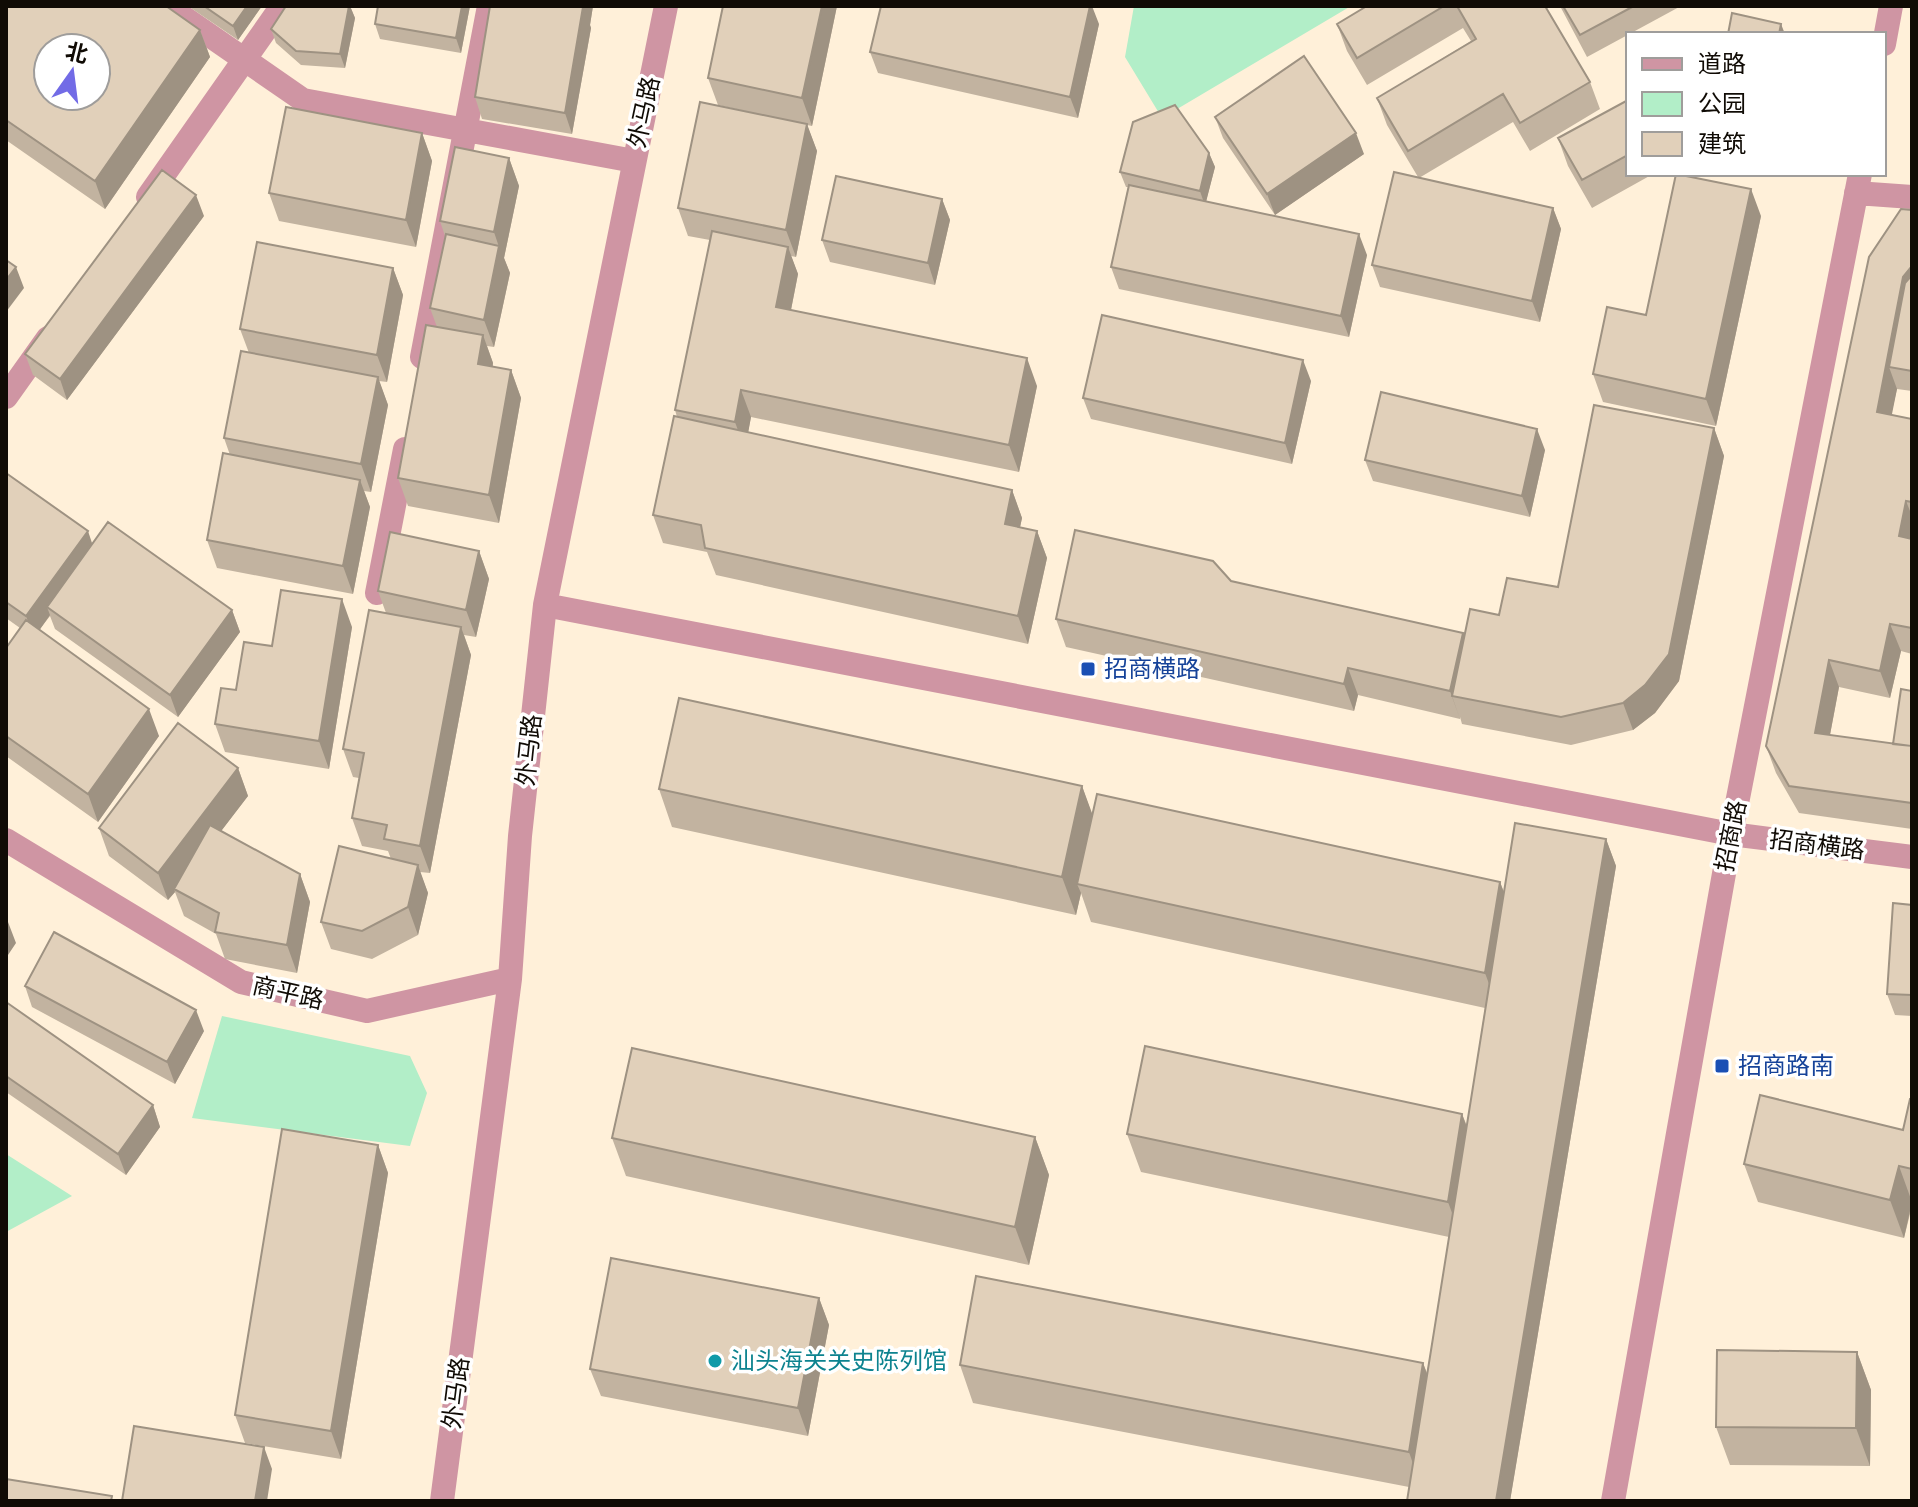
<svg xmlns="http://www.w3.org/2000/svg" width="1918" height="1507" font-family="'Roboto Condensed','Noto Sans SC',sans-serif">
<rect width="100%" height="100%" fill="#fff0d9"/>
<!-- green -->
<path fill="#b2eec8" d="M1134,6H1351L1162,118L1125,57Z
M222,1016L410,1056L427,1093L410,1146L192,1118Z
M6,1154L72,1196L6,1232Z"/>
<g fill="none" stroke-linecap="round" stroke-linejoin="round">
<!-- minor -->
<path stroke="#cf95a3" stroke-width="24" d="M167,6L303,100L634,161
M1884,44L1891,6
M1856,193L1912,197
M148,197L282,6
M422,357L489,6
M6,397L48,338
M377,593L405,449
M545,605L1731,834L1912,857
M6,840L241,982L367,1011L510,979
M442,1501L510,979L520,836L545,605L666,6
M1613,1501L1731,834L1860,174"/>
</g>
<!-- wall -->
<path fill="#c2b3a0" d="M6,6L200,30L210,57L105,209L6,140Z
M188,6H262L238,40Z
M286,6H350L355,18L345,68L301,65L276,43L271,29Z
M378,6H470L461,53L380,39L375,24Z
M490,6H593L590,25L591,28L572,134L482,119L475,97Z
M723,6H837L812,126L807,125L817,151L796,257L791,256L798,274L791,310L1037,386L1019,472L751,417L748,432L1012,490L1022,518L1020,527L1037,531L1047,558L1028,644L716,575L707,552L663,543L653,515L677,417L675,410L710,240L688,236L678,208L763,115L718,105L708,78Z
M1367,6H1545L1590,82L1600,109L1530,151L1513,122L1419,178L1553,208L1561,229L1540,322L1380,287L1372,265L1418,177L1387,125L1377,98L1471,41L1463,28L1367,85L1347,51L1337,24Z
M1560,6H1681L1587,57Z
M1099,24L1078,118L878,73L870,52Z
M1628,100V174H1653L1592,208L1568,166L1558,138Z
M1215,117L1364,154L1275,215L1223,138Z
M422,133L432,161L416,247L279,221L269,193Z
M1209,153L1215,167L1206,201L1367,255L1349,337L1119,289L1111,267L1128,187H1126L1120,172Z
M509,158L519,186L504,258L510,273L494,347L487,346L493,363V367L511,370L521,398L499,523L408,506L398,478L437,327L430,308L445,236L440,221Z
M942,199L950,220L935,285L830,262L822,240Z
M1912,210V391L1897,389L1891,415L1912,419V654L1901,651L1890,698L1839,687L1830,735L1893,744L1912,691V829L1799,813L1776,773L1766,746Z
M204,216L67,400L33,375L25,354Z
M1761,216L1716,426L1603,402L1593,374L1646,315Z
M393,268L403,295L387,382L379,381L388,405L371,492L364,491L370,507L353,594L217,568L207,540L230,455L224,438L249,353L240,329Z
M1311,381L1292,464L1091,419L1083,398Z
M1714,428L1724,456L1679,681L1655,713L1633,730L1571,745L1462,724L1460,717V719L1358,695L1354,711L1066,647L1056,619L1231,581L1463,633L1464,637L1499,615L1558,587Z
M1545,450L1530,517L1373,481L1365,460Z
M6,473L92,544L232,610L240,632L178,717L55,629L50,616L39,630L159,736L98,822L6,756V648L20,628L6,618Z
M479,551L489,579L476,637L464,635L471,655L430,873L420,872L428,893L418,935L372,959L331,949L321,922L391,859L388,851L362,846L352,818L359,778L353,777L343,749L386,613L378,591Z
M352,627L329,769L225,752L215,724L236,690L272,646Z
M238,768L248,796L221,831L300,874L310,902L297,973L225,959L216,934L184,916L175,892L168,900L109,856L99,828Z
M1082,786L1092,815L1500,882L1504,892L1606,839L1616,866L1510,1501H1407L1409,1487L973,1403L960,1365L1423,1363L1427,1373L1449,1237L1141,1172L1127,1134L1462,1114L1467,1126L1485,1008L1091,922L1081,893L1076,915L672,827L659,789Z
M1912,905V1016L1895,1015L1887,994Z
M25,986L204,1031L175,1084L32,1007Z
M6,1002L153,1105L160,1127L126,1175L6,1092Z
M1912,1099V1206L1904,1238L1758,1202L1744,1164L1903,1130Z
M1035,1137L1049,1175L1029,1265L626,1176L612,1138Z
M378,1145L388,1173L341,1459L245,1443L235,1415Z
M819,1298L829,1325L808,1436L601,1396L590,1369Z
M1857,1352L1871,1390L1870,1466L1730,1465L1716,1427Z"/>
<!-- shaded-wall -->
<path fill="#9e9282" d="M247,6H262L238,40L233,26Z
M349,6H350L355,18L345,68L340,54Z
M462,6H470L461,53L456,38Z
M581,6H593L590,25L591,28L572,134L565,113Z
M822,6H837L812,126L802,98Z
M1090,6H1092L1099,24L1078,118L1070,97Z
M1781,24L1785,34H1779Z
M200,30L210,57L105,209L95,181Z
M807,124L817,151L796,257L786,230Z
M422,133L432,161L416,247L406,220Z
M1356,133L1364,154L1275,215L1267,194Z
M1209,153L1215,167L1205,206L1200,191Z
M509,158L519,186L504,258L510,273L494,347L484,320L499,247L494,232Z
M1751,189L1761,216L1716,426L1706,399Z
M196,195L204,216L67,400L60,379Z
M942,199L950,220L935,285L928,263Z
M1553,208L1561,229L1540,322L1532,301Z
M1359,234L1367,255L1349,337L1341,316Z
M788,247L798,274L786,335L776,307Z
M1912,266V308L1889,367L1897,389L1887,439L1877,412L1903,277Z
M16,267L24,288L6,312V280Z
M393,268L403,295L387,382L377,355Z
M483,335L493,363L488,391L478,364Z
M1027,358L1037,386L1019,472L1009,445Z
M1303,360L1311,381L1292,464L1285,443Z
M511,370L521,398L499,523L489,495Z
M378,377L388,405L371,492L361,464Z
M741,390L751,417L745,450L735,422Z
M1714,428L1724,456L1679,681L1655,713L1633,730L1623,703Z
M1537,429L1545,450L1530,517L1522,496Z
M360,480L370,507L353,594L343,566Z
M1012,490L1022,518L1015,551L1005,524Z
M1906,501L1912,516V549L1899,536Z
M88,531L95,552L47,607L50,615L34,638L26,616Z
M1037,531L1047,558L1028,644L1018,616Z
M479,551L489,579L476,637L466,610Z
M342,599L352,627L329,769L319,741Z
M232,610L240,632L178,717L170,695Z
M1890,624L1901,651L1890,698L1880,671Z
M461,627L471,655L430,873L420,846Z
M1463,633L1473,660L1452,696L1460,719L1450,691Z
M1829,660L1839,687L1825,761L1815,733Z
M1348,668L1358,695L1354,711L1344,684Z
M149,709L159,736L98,822L88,794Z
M238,768L248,796L176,890L174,889L175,892L168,900L158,873Z
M1082,786L1096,824L1077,884L1081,893L1076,915L1062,877Z
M1606,839L1616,866L1510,1501H1496Z
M418,865L428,893L418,935L408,907Z
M300,874L310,902L297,973L287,945Z
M1500,882L1514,920L1499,1011L1485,973Z
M8,922L16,943L6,958V925Z
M196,1010L204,1031L175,1084L167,1062Z
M153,1105L160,1127L126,1175L118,1154Z
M1462,1114L1476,1152L1462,1240L1448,1202Z
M1035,1137L1049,1175L1029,1265L1015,1227Z
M378,1145L388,1173L341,1459L331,1431Z
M1899,1166L1912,1202L1904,1238L1890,1200Z
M819,1298L829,1325L808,1436L798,1408Z
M1857,1352L1871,1390L1870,1466L1856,1428Z
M1423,1363L1437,1401L1422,1490L1409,1452Z
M264,1447L272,1469L267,1501H255Z"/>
<!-- building -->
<path fill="#e1d0ba" stroke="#9e9282" stroke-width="2" fill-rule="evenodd" d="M6,6H166L200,30L95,181L6,120ZM48,48H96V96H48Z
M204,6H247L233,26Z
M286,6H349L340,54L296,51L271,29Z
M378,6H462L456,38L375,24Z
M490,6L583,7L565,113L475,97Z
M723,6H822L802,98L708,78Z
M881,6H1090L1070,97L870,52Z
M1367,6H1444L1357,58L1337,24Z
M1457,6H1545L1590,82L1520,123L1503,94L1408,151L1377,98L1476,39Z
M1563,6H1634L1580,35Z
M1732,13L1781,24L1779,34H1728Z
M1304,56L1356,133L1267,194L1215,117Z
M1628,100V155L1582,180L1558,138Z
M700,102L807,124L786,230L678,208Z
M1175,105L1209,153L1200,191L1120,172L1133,122Z
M286,107L422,133L406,220L269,193Z
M455,147L509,158L494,232L440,221Z
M162,170L196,195L60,379L25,354Z
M1394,172L1553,208L1532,301L1372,265Z
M1676,174L1751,189L1706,399L1593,374L1607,307L1646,315Z
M836,176L942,199L928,263L822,240Z
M1129,185L1359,234L1341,316L1111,267Z
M1901,209L1912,210V266L1903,277L1877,412L1912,419V502L1906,501L1899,536L1912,539V628L1890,624L1880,671L1829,660L1815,733L1912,746V803L1789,786L1766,746L1869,257Z
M712,231L788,247L776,307L1027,358L1009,445L741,390L735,422L675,410Z
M446,234L499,246L484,320L430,308Z
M257,242L393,268L377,355L240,329Z
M6,260L16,267L6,280Z
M1912,275V371L1889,367L1905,283Z
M1102,315L1303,360L1285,443L1083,398Z
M426,325L483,335L478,364L511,370L489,495L398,478Z
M241,351L378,377L361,464L224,438Z
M1381,392L1537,429L1522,496L1365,460Z
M1594,405L1714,428L1669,654L1645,685L1623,703L1561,717L1452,696L1470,609L1499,615L1507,578L1558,587Z
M674,416L1012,490L1005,524L1037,531L1018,616L705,548L701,525L653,515Z
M223,453L360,480L343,566L207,540Z
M6,473L88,531L26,616L6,602Z
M108,522L232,610L170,695L47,607Z
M1075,530L1213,561L1231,581L1463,633L1450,691L1348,668L1344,684L1056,619Z
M390,532L479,551L466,610L378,591Z
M281,590L342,599L319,741L215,724L221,688L236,690L244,642L272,646Z
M369,610L461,627L420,846L384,839L387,825L352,818L364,753L343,749Z
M26,620L149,709L88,794L6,736V648Z
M1901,689L1912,691V746L1893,744Z
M679,698L1082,786L1062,877L659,789Z
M178,723L238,768L158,873L99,828Z
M1097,794L1500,882L1485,973L1077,884Z
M1515,823L1606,839L1496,1501H1407Z
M210,825L300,874L287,945L215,932L219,913L174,889Z
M339,846L418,865L408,907L362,931L321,922Z
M1893,903L1912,905V995L1887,994Z
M54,932L196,1010L167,1062L25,986Z
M6,1002L153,1105L118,1154L6,1076Z
M1145,1046L1462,1114L1448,1202L1127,1134Z
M632,1048L1035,1137L1015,1227L612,1138Z
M1760,1095L1903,1130L1910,1099H1912V1169L1899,1166L1890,1200L1744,1164Z
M282,1129L378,1145L331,1431L235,1415Z
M611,1258L819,1298L798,1408L590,1369Z
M976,1276L1423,1363L1409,1452L960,1365Z
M1717,1350L1857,1352L1856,1428L1716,1427Z
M134,1426L264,1447L255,1501H122Z
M6,1479L112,1496L111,1501H6Z"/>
<!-- markers -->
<g fill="#1a4fb4" stroke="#fff" stroke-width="3">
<rect x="1080" y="661" width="16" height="16" rx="4"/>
<rect x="1714" y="1058" width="16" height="16" rx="4"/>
</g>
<circle fill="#0f9aa8" stroke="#fff" stroke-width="3" cx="715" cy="1361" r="8"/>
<g text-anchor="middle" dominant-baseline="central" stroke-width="7" stroke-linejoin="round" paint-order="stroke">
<!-- street labels -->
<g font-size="24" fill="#100b05" stroke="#fff">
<text transform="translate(644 112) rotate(-78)">外马路</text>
<text transform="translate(529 750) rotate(-84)">外马路</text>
<text transform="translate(1731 836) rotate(-79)">招商路</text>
<text transform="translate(1817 845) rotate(7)">招商横路</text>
<text transform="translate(288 993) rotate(13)">商平路</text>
<text transform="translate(456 1393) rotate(-83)">外马路</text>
</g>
<!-- transit labels -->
<g font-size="24" fill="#164399" stroke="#fff" text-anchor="start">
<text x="1104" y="669">招商横路</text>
<text x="1738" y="1066">招商路南</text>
</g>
<!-- culture labels -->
<g font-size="24" fill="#0d838f" stroke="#fff" text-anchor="start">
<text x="731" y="1361">汕头海关关史陈列馆</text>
</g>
</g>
<!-- border -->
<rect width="1918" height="1507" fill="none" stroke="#100b05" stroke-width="16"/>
<!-- legend -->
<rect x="1626" y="32" width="260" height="144" fill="#ffffff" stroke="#9f9d9b" stroke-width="2"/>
<rect x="1642" y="58" width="40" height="12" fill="#cf95a3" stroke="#9f9d9b" stroke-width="2"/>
<text x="1698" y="72" font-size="24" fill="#100b05">道路</text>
<rect x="1642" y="92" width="40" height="24" fill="#b2eec8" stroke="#9f9d9b" stroke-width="2"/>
<text x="1698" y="112" font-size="24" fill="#100b05">公园</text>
<rect x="1642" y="132" width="40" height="24" fill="#e1d0ba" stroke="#9f9d9b" stroke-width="2"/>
<text x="1698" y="152" font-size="24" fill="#100b05">建筑</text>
<!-- north arrow -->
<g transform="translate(72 72) rotate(14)"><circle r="38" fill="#ffffff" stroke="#9f9d9b" stroke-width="2"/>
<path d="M0-6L14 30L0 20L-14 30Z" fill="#726be6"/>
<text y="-12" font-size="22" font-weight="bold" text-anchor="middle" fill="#100b05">北</text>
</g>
</svg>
